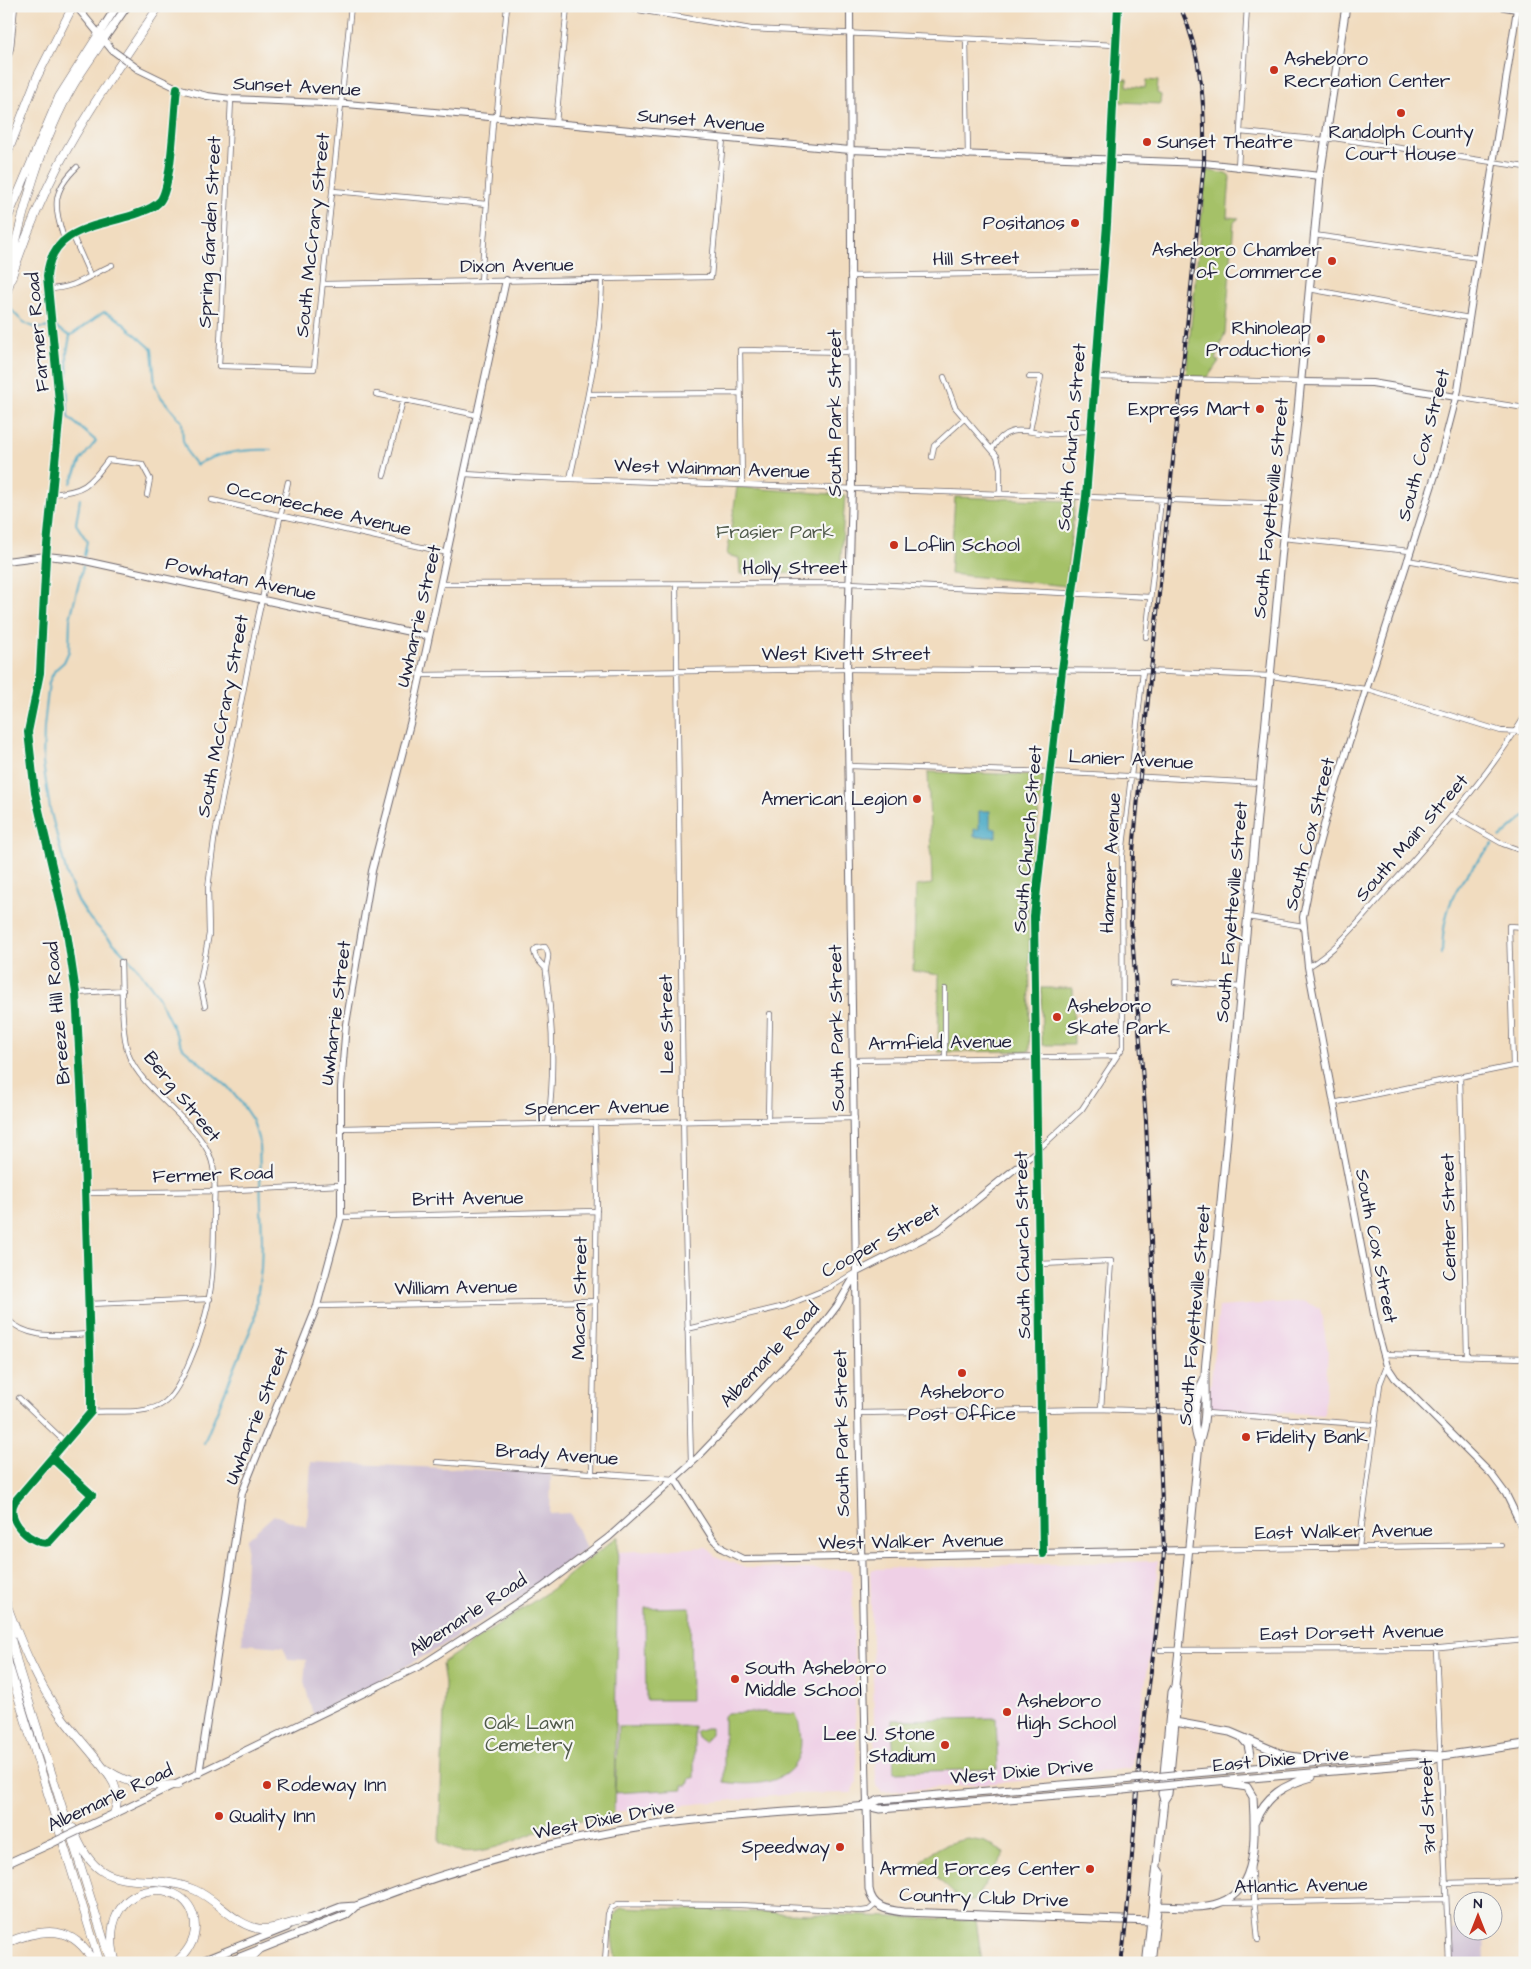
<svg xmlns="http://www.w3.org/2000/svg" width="1531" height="1969" font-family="'Architects Daughter',sans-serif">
<rect width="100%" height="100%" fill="#f6f6f2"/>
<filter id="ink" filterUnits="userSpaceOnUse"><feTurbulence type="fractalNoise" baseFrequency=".02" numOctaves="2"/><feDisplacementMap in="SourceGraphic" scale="10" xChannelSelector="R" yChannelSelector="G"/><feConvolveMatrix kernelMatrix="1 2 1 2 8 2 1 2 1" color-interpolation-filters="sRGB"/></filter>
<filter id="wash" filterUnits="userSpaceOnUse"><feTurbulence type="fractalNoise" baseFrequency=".0096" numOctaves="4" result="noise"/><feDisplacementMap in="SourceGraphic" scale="20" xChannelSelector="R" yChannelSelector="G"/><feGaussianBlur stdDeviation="1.12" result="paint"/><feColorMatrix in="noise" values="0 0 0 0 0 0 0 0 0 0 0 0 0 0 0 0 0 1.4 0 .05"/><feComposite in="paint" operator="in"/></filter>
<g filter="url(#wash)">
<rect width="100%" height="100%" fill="#f1dcbf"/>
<!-- built -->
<path fill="#efd0e6" d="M1302,1301L1320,1308L1328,1351L1324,1415L1208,1407L1219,1307Z
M707,1547L715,1556L746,1568L849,1570L852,1575L857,1782L852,1793L792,1794L614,1812L618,1552Z
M1158,1561L1150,1656L1131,1768L1019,1781L882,1792L876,1786L870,1572L873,1569Z"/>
<!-- industrial -->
<path fill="#cdbed2" d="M311,1462L551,1473L550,1514L570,1513L586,1548L518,1598L444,1645L376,1683L313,1714L304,1682L306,1660L288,1659L283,1647L242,1644L247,1539L274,1515L307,1527Z
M1463,1928L1464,1932H1484L1485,1963H1453L1452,1929Z"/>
<!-- green -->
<path fill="#a5c168" stroke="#647252" d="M1120,79H1127V86L1145,88L1146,80L1158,81L1157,93L1161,95L1160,104L1120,102Z
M1206,170L1226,174L1230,177L1227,217L1239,218L1234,222L1225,333L1215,360L1219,361L1208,377L1186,376Z
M737,487L845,495L840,573L740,574L739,558L727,555Z
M955,497L1075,501L1066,586L950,574Z
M928,772L1044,775L1029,882L1030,1051L938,1052L939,975L913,971L916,886L932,884Z
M1041,988H1073L1074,1045H1042Z
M618,1536L614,1812L611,1817C594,1821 576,1819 558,1824C524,1834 472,1868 439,1842L445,1685L442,1663L552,1589Z
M690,1607L691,1700H646L645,1608Z
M764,1712L796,1714C815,1773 776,1790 724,1782V1716L727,1713Z
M996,1718L998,1769L894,1772L892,1720Z
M694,1726V1778H690L688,1785H683V1789L615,1793L618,1727Z
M705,1728H711V1735L704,1742L698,1738L696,1731Z
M969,1839L985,1842L1005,1853L974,1901L963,1902L921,1863C935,1847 948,1842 969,1839Z
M622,1907L976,1920L982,1963H616C614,1945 605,1918 622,1907Z"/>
<!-- water -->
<path fill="#44a7c4" stroke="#336480" d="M979,811H990V828L996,829V837H974V829H979Z"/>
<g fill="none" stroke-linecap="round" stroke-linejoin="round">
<!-- stream -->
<path stroke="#44a7c4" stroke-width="2" d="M6,302C16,317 29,332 49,327
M54,326L70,336L104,312L118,319L152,349L155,385L161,397L182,422L183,441L189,456L196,465C219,452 245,449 272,450
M70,336L67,352L68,417L96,441L81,460L71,483
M80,499L76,524L87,541L84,556
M83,566L70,619L69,651L64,662L55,670L49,682L44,727L43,763L50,809L67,875L78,901L90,919L134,964L156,993L183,1048L228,1087L241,1103L253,1121L259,1142L262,1240L261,1269L254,1321L204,1443
M1500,838L1525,816
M1442,954C1443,902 1458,881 1493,844"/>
</g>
</g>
<g filter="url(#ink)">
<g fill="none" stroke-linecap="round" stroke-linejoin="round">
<!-- street casing -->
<g stroke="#6a6369" stroke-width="6">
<path id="street" d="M615,6L751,29L1116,45
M966,39L968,156
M6,63L11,48L15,6
M231,99L219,366L314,369L351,6
M556,123L567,6
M1240,132L1325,140L1334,138L1525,167
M1238,168L1247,6
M333,191L487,204
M72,234L90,275
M1314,235L1478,258
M64,239C54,206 51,192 77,167
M850,276L1103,272
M481,281L493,122L497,112L507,6
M324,284L711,277L723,139
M48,289C77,288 86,277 112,265
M1309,289L1469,318
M944,377L955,407L997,456L1000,468V494
M1029,377H1041L1030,430
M1094,377L1300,382
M376,394L477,415
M588,394L740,393
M1456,397L1525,408
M992,449C1008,421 1026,433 1051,434C1064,434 1077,431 1090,431
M932,457L934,446L965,418
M465,474L515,477L1287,504
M384,475L403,400
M570,479C584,412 601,347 602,279
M742,485L740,350L851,352
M52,494C85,491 89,485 108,460L142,464L150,479L147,495
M212,500L448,553
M1283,538L1410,551
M46,556L40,673L28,732L35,793L66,926L76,993L83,1123L91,1384V1412L15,1501C3,1520 34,1547 49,1542L92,1495L52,1458
M1407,560L1525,581
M440,584L849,583L1150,597
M676,584L684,1179L691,1463
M1146,637L1161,500
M421,675L847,669L1143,671L1271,676L1365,689L1501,731L1525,732
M849,766L1050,772L1261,783
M1452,815L1503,844L1525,852
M1248,917L1303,926
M1308,967C1337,950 1361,919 1383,894C1434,837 1485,781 1525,716
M546,969L536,958L534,951L537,948L545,947C552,956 545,963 546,972C553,1023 555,1073 548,1124
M1175,982L1241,987
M945,989V1058
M76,993L123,990
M205,1006L200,983L209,934L208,888L214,840L255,631L288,482
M854,1060L1117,1056
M1513,1066L1509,926L1525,927
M1460,1077L1467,1356
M1333,1103L1513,1066H1525
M768,1120L770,1014
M341,1128L855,1118
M1038,1150L1082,1109L1123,1047L1122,855L1143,671
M86,1193L214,1191L340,1185
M341,1217L597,1211
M1040,1264L1111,1261L1101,1409
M89,1304L210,1299
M317,1306L596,1301
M6,1318C29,1341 60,1335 90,1334
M687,1329L785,1306L829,1288L856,1272
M1383,1354L1525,1358
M19,1398L65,1442
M91,1412C112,1410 147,1416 165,1402C176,1393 183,1376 189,1363C213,1309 214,1270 214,1212C214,1194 217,1173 210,1156C197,1122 143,1091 129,1056C121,1034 122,987 121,962
M858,1413L1097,1409L1196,1412
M1206,1413L1375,1425
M437,1462L674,1479
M592,1472L597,1194L595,1123
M1359,1547L1380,1384L1387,1366
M1188,1550L1501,1545
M1436,1648L1449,1963
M1160,1650L1430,1649L1525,1640
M1251,1866L1258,1940
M1445,1883L1525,1881
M1219,1903L1446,1899
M605,1963L608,1914L611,1908L618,1904L740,1905L862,1911L869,1910L876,1904"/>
</g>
<!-- secondary casing -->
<g stroke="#6a6369" stroke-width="8">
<path id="secondary" d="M76,6L112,50
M850,6L852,489L847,669L858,1413L867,1806
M1517,9L1458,390L1439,463L1332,796L1314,862L1303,917L1308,967L1377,1330L1387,1366L1395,1378L1492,1475L1506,1494L1525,1533
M138,69L177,88L207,96L231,99L347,104L850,150L1204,163L1320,176
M1300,382L1372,383L1456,397
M46,556L60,411L47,276C51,228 96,227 133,215C142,212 153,209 160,201C172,187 174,110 177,88
M6,561L46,556L76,559L428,636
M675,1479L713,1539L723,1549L743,1559L1188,1550
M1043,1554L1034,916L1062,670L1086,497L1107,224L1118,6
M199,1774L242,1493L317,1306L341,1217V1087L346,1024L372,871L411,720L506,280
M114,1814L420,1666L544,1586L609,1537L697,1458L818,1331L837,1306L857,1272L938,1231L1038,1150"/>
</g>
<!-- primary casing -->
<g stroke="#6a6369" stroke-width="9">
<path id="primary" d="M1502,6L1525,10
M99,34L117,6
M104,39L127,6
M1199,1443C1191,1424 1195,1396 1205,1377
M1175,1722L1230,1732L1284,1755L1316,1760
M1229,1767L1242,1764L1250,1755L1248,1745L1241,1737
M1184,1774L1414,1754L1436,1755
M1183,1784L1416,1764L1442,1756L1525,1744
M1164,1800L1168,1794L1178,1692L1175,1686
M867,1806L869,1889C872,1908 887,1910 903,1912L1151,1921
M867,1806L879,1800L1122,1780
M1255,1822C1265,1795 1286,1784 1312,1777
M88,1826L114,1814
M6,1864L50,1844
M1158,1906C1178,1906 1200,1910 1219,1903C1260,1890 1255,1830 1253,1797L1247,1787L1227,1784
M305,1921L341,1907L356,1906C450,1870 548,1841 648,1826C720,1815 794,1812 867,1806L880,1809L1123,1790
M197,1963L287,1927
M225,1963L346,1915L356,1906
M1150,1963L1147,1957L1164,1800L1162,1794L1172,1692L1175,1686L1179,1650L1199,1443C1207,1421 1205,1400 1205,1377C1205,1365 1207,1353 1208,1341L1283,538L1297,421L1320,176L1346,6
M1151,1963L1161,1874L1157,1868"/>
</g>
<!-- highway casing -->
<g stroke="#6a6369" stroke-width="9">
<path id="highway" d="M6,157L37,77L73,6
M6,222L59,97L99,34
M7,277C23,212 40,142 74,84C83,69 94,54 104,39
M6,294C20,250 38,205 59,164C88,109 125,58 159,6
M6,1603C21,1643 37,1683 62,1717C77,1738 104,1764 114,1784C119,1795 117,1804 114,1814
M6,1619L19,1670L111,1963
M6,1657L100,1963
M6,1693V1745
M107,1770C133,1787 149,1786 178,1785
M73,1828C100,1904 143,1867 195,1890C218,1900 235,1926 261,1929C277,1930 293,1921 309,1919
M6,1943C42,1928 73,1923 94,1963
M116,1963C91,1878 194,1869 195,1927C195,1942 186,1954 175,1963
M246,1963L260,1949"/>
</g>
<!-- street -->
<use href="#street" stroke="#fff" stroke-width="4.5"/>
<!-- secondary -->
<use href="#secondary" stroke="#fff" stroke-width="6"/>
<!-- primary -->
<use href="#primary" stroke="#fff" stroke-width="7"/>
<!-- highway -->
<use href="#highway" stroke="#fff" stroke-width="8"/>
<!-- rail casing -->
<g stroke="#22223b" stroke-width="4">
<path id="rail" d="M1121,1963C1131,1895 1133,1827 1140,1759C1147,1689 1160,1621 1164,1551L1146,1121L1131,921L1133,852L1140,776L1204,163C1205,109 1203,57 1180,6"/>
</g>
<!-- rail -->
<use href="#rail" stroke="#f6f6f2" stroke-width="2" stroke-dasharray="5.5" stroke-linecap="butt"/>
<!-- secondary-bridge casing -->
<g stroke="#6a6369" stroke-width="8" stroke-linecap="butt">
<path id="secondary-bridge" d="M112,50L138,69"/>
</g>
<!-- primary-bridge casing -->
<g stroke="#6a6369" stroke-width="9" stroke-linecap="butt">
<path id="primary-bridge" d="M1122,1780L1184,1774
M1123,1790L1183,1784
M50,1844L88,1826"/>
</g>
<!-- secondary-bridge -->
<use href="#secondary-bridge" stroke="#fff" stroke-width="6"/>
<!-- primary-bridge -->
<use href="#primary-bridge" stroke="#fff" stroke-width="7"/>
<!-- cycleway casing -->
<g stroke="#f6f6f2" stroke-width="11">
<path id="cycleway" d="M52,1458L92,1495L49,1542C34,1547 3,1520 15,1501L91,1412V1384L83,1123L76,993L66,926L35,793L28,732L40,673L46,556L60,411L47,276C51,228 96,227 133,215C142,212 153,209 160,201C172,187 174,110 177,88
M1043,1554L1034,916L1062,670L1086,497L1107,224L1118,6"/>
</g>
<!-- cycleway -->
<use href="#cycleway" stroke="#00873e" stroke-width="8"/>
</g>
</g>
<!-- markers -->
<g fill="#c8321e" stroke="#f6f6f2" stroke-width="2">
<circle cx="1274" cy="70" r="5"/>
<circle cx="1401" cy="113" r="5"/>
<circle cx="1147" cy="142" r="5"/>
<circle cx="1075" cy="223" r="5"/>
<circle cx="1332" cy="261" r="5"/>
<circle cx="1321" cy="339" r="5"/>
<circle cx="1260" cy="409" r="5"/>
<circle cx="894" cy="545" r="5"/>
<circle cx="917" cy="799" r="5"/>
<circle cx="1057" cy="1017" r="5"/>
<circle cx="962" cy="1373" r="5"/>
<circle cx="1246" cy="1437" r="5"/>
<circle cx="735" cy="1679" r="5"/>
<circle cx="1007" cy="1712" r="5"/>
<circle cx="945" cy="1745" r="5"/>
<circle cx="267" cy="1785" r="5"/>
<circle cx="219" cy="1816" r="5"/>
<circle cx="840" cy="1847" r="5"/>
<circle cx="1090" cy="1869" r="5"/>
</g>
<g text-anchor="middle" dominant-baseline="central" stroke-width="4.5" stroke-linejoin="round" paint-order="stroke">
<!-- poi labels -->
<g font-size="19" fill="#22223b" stroke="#f6f6f2" text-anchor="start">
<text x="1284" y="59">Asheboro<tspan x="1284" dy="22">Recreation Center</tspan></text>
<text x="1401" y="132" text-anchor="middle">Randolph County<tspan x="1401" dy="22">Court House</tspan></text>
<text x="1157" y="142">Sunset Theatre</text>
<text x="1065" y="223" text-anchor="end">Positanos</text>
<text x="1322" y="250" text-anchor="end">Asheboro Chamber<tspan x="1322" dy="22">of Commerce</tspan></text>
<text x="1311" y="328" text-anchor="end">Rhinoleap<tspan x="1311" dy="22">Productions</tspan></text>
<text x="1250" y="409" text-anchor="end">Express Mart</text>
<text x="904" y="545">Loflin School</text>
<text x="907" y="799" text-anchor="end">American Legion</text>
<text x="1067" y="1006">Asheboro<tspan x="1067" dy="22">Skate Park</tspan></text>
<text x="962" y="1392" text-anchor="middle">Asheboro<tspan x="962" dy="22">Post Office</tspan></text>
<text x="1256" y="1437">Fidelity Bank</text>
<text x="745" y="1668">South Asheboro<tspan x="745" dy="22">Middle School</tspan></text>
<text x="1017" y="1701">Asheboro<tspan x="1017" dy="22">High School</tspan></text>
<text x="935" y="1734" text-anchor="end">Lee J. Stone<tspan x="935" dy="22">Stadium</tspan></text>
<text x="277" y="1785">Rodeway Inn</text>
<text x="229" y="1816">Quality Inn</text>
<text x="830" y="1847" text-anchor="end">Speedway</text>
<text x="1080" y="1869" text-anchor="end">Armed Forces Center</text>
</g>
<!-- street labels -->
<g font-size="19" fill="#22223b" stroke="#f6f6f2">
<text transform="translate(297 87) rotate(3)">Sunset Avenue</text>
<text transform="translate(701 121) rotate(5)">Sunset Avenue</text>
<text transform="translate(210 232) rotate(-87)">Spring Garden Street</text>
<text transform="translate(313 235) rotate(-84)">South McCrary Street</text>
<text transform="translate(976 259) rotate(-1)">Hill Street</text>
<text transform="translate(517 266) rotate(-1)">Dixon Avenue</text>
<text transform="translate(38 332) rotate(-95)">Farmer Road</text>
<text transform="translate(835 413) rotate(-90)">South Park Street</text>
<text transform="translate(1072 437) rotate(-85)">South Church Street</text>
<text transform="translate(1424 445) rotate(-75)">South Cox Street</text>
<text transform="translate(712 469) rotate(2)">West Wainman Avenue</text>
<text transform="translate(1271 508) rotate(-84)">South Fayetteville Street</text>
<text transform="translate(319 509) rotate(13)">Occoneechee Avenue</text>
<text x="795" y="568">Holly Street</text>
<text transform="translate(241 579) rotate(12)">Powhatan Avenue</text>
<text transform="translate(419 616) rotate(-77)">Uwharrie Street</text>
<text x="846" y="654">West Kivett Street</text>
<text transform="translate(223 716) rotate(-79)">South McCrary Street</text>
<text transform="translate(1131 760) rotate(3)">Lanier Avenue</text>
<text transform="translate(1310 834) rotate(-76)">South Cox Street</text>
<text transform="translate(1412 838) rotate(-49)">South Main Street</text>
<text transform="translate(1028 839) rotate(-85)">South Church Street</text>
<text transform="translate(1111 863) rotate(-87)">Hammer Avenue</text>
<text transform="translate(1232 912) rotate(-85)">South Fayetteville Street</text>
<text transform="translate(58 1013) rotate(-95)">Breeze Hill Road</text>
<text transform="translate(336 1013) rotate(-83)">Uwharrie Street</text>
<text transform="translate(667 1024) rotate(-91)">Lee Street</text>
<text transform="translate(837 1028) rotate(-91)">South Park Street</text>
<text transform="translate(940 1043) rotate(-1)">Armfield Avenue</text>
<text transform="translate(182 1097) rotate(51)">Berg Street</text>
<text transform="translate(597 1108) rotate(-1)">Spencer Avenue</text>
<text transform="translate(213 1175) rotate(-2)">Fermer Road</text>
<text transform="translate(468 1199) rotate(-1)">Britt Avenue</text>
<text transform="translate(1449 1217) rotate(-91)">Center Street</text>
<text transform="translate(881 1241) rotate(-29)">Cooper Street</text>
<text transform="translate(1023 1245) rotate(-91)">South Church Street</text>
<text transform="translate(1376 1246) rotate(79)">South Cox Street</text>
<text transform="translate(456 1288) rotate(-1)">William Avenue</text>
<text transform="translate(580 1298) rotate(-89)">Macon Street</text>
<text transform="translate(1195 1315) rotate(-85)">South Fayetteville Street</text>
<text transform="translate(770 1355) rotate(-47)">Albemarle Road</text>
<text transform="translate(257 1416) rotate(-69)">Uwharrie Street</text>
<text transform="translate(842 1433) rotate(-91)">South Park Street</text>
<text transform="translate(557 1455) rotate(4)">Brady Avenue</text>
<text transform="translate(1344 1532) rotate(-1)">East Walker Avenue</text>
<text transform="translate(911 1542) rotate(-1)">West Walker Avenue</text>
<text transform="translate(468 1615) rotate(-33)">Albemarle Road</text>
<text transform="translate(1352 1633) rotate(-1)">East Dorsett Avenue</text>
<text transform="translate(1281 1760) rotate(-5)">East Dixie Drive</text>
<text transform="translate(1022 1772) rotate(-5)">West Dixie Drive</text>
<text transform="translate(110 1798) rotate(-25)">Albemarle Road</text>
<text transform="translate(1428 1806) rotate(-92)">3rd Street</text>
<text transform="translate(604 1820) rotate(-11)">West Dixie Drive</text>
<text transform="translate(1301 1886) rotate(-1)">Atlantic Avenue</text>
<text transform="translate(984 1898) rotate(2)">Country Club Drive</text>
</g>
<!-- park labels -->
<g font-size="19" fill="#505a4b" stroke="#f6f6f2">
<text x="775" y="532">Frasier Park</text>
<text x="529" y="1723">Oak Lawn<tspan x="529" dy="22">Cemetery</tspan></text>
</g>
</g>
<!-- margin -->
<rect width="1531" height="1969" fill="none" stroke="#f6f6f2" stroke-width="25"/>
<!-- north arrow -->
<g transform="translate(1478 1916)"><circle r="24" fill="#f6f6f2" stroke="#a1a1a9"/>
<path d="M0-4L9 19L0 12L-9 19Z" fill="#c8321e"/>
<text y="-8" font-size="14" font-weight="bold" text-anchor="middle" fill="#22223b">N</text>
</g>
</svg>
